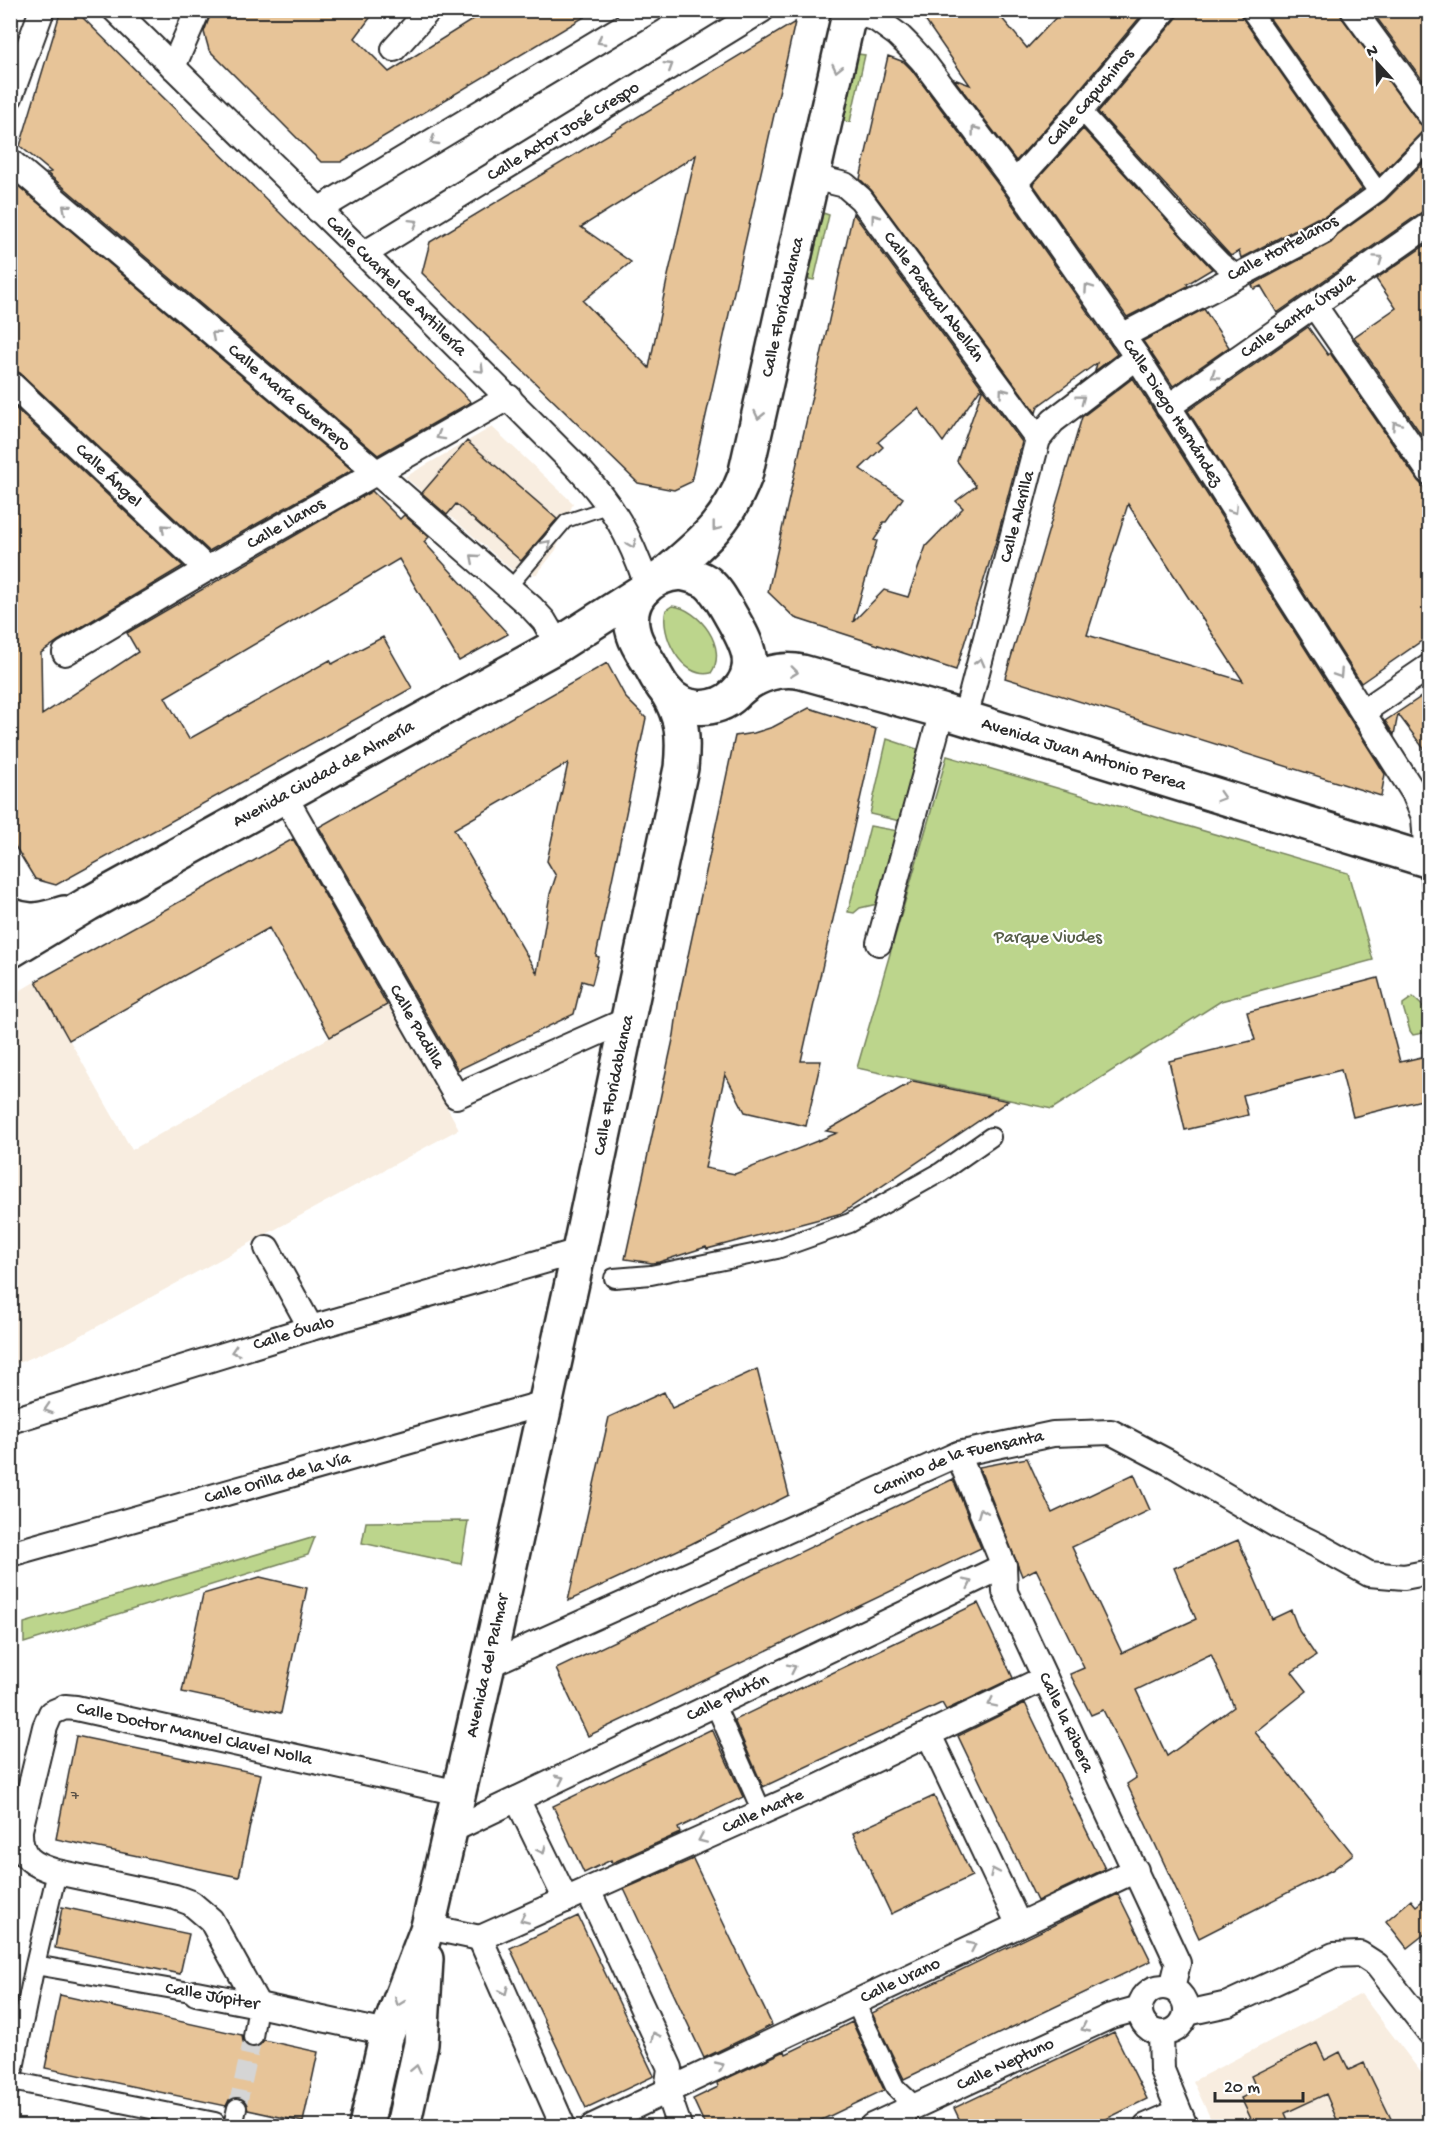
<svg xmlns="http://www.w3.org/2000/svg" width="1440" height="2137" font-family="'Gochi Hand',sans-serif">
<rect width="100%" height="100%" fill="#fff"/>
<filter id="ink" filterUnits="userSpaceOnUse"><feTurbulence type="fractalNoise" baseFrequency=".0167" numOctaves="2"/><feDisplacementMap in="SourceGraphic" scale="12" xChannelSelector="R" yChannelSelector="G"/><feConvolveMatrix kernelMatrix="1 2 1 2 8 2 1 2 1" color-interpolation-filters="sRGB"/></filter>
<g filter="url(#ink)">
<!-- built -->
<path fill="#f8ede0" d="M492,427L573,503L556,550L537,574L519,576L405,477Z
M36,981L132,1150L390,1003L459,1129L67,1343L11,1366V996Z
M1361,1994L1429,2083V2126H1214L1193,2081Z"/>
<!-- green -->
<path fill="#bcd58c" stroke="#74805c" stroke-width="1.5" d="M858,54L865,55L850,122L843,121Z
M823,213L829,215L814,280L808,279Z
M672,606C699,608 729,648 711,673C682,680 659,634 666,610Z
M887,739L920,750L900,821L870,814Z
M947,756L1348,873L1373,960L1221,1001L1052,1109L857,1068Z
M870,826L898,831L877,904L860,908L854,913L848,912Z
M1413,997L1429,1012V1032L1413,1035L1410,1031L1403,1007V1004Z
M468,1521L461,1564L362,1543L366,1522Z
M315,1537L308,1555L24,1643V1623Z"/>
<!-- building -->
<path fill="#e7c498" stroke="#2b2b2b" stroke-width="1.5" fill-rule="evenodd" d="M61,10H75L471,402L378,455L47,173L51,172L20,146Z
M212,10H376L355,38L389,72L488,10H596L341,162H321L209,50L204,32Z
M918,10H995L1027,48L1063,10H1146L1070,101L1016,161L954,79L970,85Z
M1179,10H1239L1241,16L1362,189L1324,217L1317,218L1241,258L1239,251L1231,256L1229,254L1098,112L1176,19Z
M1264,10H1339L1342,18L1419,123L1430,129L1422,132L1380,175Z
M1371,10H1430V90Z
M795,22L691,482L674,490L638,483L422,273L430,242ZM696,155L667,280L649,368L583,301L631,262L581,227Z
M888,56L904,62L911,69L1003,191L1117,354L1095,371L1097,363L1038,406L1036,413L872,191L860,179Z
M1083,129L1212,269L1187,284L1188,286L1127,317L1033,184Z
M1430,156V210L1422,212L1277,313L1261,286L1254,289L1252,285L1331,243L1337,235L1386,200Z
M17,185L352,470L209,551L20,373L10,369V188Z
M853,213L1022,442L997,538L956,670L795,618L768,592ZM980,389L982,390L957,461L976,486L956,501L963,508L926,546L908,597L884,590L853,622L877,541L874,540L881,530L883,522H886L903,498L860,469L883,447L878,442L918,408L943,442Z
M1430,242V447L1354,337L1396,308L1376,279Z
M1204,309L1229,347L1173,386L1143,341Z
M1308,327L1328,355L1330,353L1418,481L1423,486L1430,487V635L1361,683L1188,411Z
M1133,378L1385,774L1381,796L1005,678L1082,417ZM1128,504L1188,597L1243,681L1087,635Z
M10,403L183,566L58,641L41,653L42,715L138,652L127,633L372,491L400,519L404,515L429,537L424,542L508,634L459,661L399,559L165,697L189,739L330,660L332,664L383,637L412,688L56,885L35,879L10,838Z
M467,441L557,519L521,561L456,504L447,515L422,493Z
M607,663L626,698L646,718L596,956L599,957L592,984L582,981L574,1014L458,1070L319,827ZM568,763L547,861L556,876L550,894L537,973L454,829Z
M1430,691V757L1398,714L1394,735L1385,721Z
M809,708L876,729L801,1061H821L806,1126L745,1112L725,1074L705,1168L735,1174L837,1133L826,1131L913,1081L1008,1101L842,1213L707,1249L706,1247L659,1262L652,1263L625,1259L674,1035L679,998L735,736L754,733L773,727Z
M293,839L387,1005L330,1037L269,928L69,1040L36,981Z
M1378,978L1400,1062L1430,1055V1098L1353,1117L1341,1070L1243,1095L1248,1115L1185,1130L1169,1061L1255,1040L1247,1012Z
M757,1369L789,1495L691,1544L568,1601L609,1417L664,1392L672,1408Z
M1027,1458L1052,1513L1134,1474L1150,1510L1072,1547L1122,1653L1196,1619L1174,1568L1238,1540L1272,1619L1291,1610L1299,1631L1316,1656L1292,1672L1307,1691L1255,1732L1353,1854L1332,1870L1199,1938L1127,1784L1136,1778L1103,1710L1091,1715L1070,1674L1084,1668L1036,1569L1022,1576L979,1467ZM1211,1654L1234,1707L1167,1756L1136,1690Z
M953,1479L981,1548L588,1736L556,1669Z
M260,1577L307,1588L281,1713L182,1692L203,1594Z
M978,1603L1013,1678L946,1710L942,1703L763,1787L734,1720Z
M1025,1703L1105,1869L1037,1901L958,1736Z
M712,1729L743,1797L678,1828L680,1833L612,1863L611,1860L584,1873L553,1806Z
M76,1736L261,1774L239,1877L56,1839Z
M934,1796L972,1876L891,1914L853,1833Z
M693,1859L772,2025L704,2058L624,1889Z
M1118,1894L1151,1961L904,2079L872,2013Z
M1430,1895V1930L1407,1948L1386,1921L1411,1900L1416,1906Z
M62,1907L189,1934L180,1974L55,1948Z
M578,1916L654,2076L586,2108L510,1948Z
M60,1995L242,2035L243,2042L251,2048L258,2047L264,2040L318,2052L303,2122L248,2110L245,2100L239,2097L229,2100L226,2106L45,2068Z
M852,2022L884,2090L807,2127H706L693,2099L718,2087L717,2083L785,2051L786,2054Z
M1114,2032L1147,2099L1090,2127H963L954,2108Z
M1317,2043L1325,2060L1340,2052L1349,2070L1364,2063L1395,2127H1340L1326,2094L1285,2113L1291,2127H1255L1241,2098L1257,2090L1251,2076Z"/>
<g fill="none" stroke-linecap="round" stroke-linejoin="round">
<!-- pedestrian-tunnel -->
<path stroke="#d5d5d5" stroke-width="18" stroke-dasharray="18 9" stroke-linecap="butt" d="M237,2108L253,2037"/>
<!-- service casing -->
<g stroke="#2b2b2b" stroke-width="16">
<path id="service" d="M509,588L566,521L610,506
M1427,862L1430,904"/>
</g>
<!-- pedestrian casing -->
<g stroke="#2b2b2b" stroke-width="22">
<path id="pedestrian" d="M1250,10L1378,192
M1081,110L1190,230L1221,262L1237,275
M1324,231L1378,192L1430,140
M614,1278L651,1275L777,1249L850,1223L941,1172L991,1137
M715,1705L762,1812
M35,1965L196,1993
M855,2002L895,2087L916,2107
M253,2037L258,2005
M12,2081L215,2122
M10,2088L35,1965L57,1872
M233,2126L237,2108"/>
</g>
<!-- minor casing -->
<g stroke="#2b2b2b" stroke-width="28">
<g id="minor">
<path id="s1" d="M115,10L364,254L577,467C614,507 629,534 647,585"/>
<path id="s2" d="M848,10L876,19L898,35L910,47L922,60L1015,183L1137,357L1414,793L1424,817L1427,860"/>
<path d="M1353,10L1430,115"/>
<path d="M394,49L429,10"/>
<path d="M173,67L198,10"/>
<path d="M10,97L42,10"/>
<path id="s3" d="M10,161L376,472L531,607L544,621L558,645"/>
<path id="s4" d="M813,177L845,185L861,199L1038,439"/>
<path id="s5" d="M1015,183L1081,110L1165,10"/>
<path d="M318,210L651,10"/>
<path id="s6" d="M364,254L762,10"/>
<path d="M1314,305L1430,473"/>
<path d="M1122,336L1324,231"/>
<path id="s7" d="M10,383L207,569"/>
<path id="s8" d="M1168,407L1430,224"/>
<path id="s9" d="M65,653L207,569L509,397"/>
<path d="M1364,711L1430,666"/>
<path id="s10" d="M965,718L1038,439L1053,421L1137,357"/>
<path id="s11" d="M284,795L456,1096L627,1020"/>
<path d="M879,943L942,711"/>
<path d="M267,1248L311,1328"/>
<path id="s12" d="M10,1421L311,1328L579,1251"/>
<path id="s13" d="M958,1454L1004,1566L1005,1592L1178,1963L1172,1988"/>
<path id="s14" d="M10,1554L545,1403"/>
<path id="s15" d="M488,1665L958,1454L1053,1434L1111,1432L1170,1463L1276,1525L1317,1545L1369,1574L1404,1577L1430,1572"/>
<path d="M929,1735L1019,1925"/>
<path d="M517,1799L566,1900"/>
<path id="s16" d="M450,1831L1004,1566"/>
<path d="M588,1890L670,2068L667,2091L679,2126"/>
<path d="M428,1927L480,1938"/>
<path id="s17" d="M480,1938L818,1787L1045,1678"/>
<path d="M480,1938L563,2126"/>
<circle cx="1163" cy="2010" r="23"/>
<path d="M196,1993L258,2005L387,2033"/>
<path id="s18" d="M258,2005L211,1920L191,1903L175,1897L57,1872C33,1865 19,1858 20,1830L45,1727L51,1713L65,1707L76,1708L459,1793"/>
<path d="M1187,2013L1228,2004L1334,1955L1360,1954L1377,1965L1430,2033"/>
<path d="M1161,2033L1162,2070L1185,2126"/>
<path id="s19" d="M593,2126C774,2040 955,1955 1136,1870"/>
<path id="s20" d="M872,2126L1111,2016L1140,2008"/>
<path d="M1146,2126L1178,2112"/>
</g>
</g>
<!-- secondary casing -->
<g stroke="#2b2b2b" stroke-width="38">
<g id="secondary">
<path d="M681,573C691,575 699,577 707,582C718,591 724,604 731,616C746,642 762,668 735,694C716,713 683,712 666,691C659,683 654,672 649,663C644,655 637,645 634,635C623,601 649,575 681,573Z"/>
<path id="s21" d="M663,576C700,544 727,524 745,476L850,10"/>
<path id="s22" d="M740,689C757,675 780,667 802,672L942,711L1430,861"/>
<path d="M10,915C29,924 45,919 64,913"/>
<path id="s23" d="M10,951L88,904L558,645L641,592"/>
<path id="s24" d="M366,2126L386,2037L428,1927L488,1665L579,1251L681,768C684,737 683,719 667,692"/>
<path d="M403,2126L421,2044L426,1959"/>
</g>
</g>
<!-- service -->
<use href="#service" stroke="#fff" stroke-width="12"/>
<!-- pedestrian -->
<use href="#pedestrian" stroke="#fff" stroke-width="18"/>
<!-- minor -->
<use href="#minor" stroke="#fff" stroke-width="24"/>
<!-- secondary -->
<use href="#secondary" stroke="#fff" stroke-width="33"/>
</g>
<!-- one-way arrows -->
<defs><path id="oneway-chevron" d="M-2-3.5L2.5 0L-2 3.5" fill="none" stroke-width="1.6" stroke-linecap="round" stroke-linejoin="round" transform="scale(1.5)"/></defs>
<g stroke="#a0a0a0">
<use href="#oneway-chevron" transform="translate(601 41) rotate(149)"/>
<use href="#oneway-chevron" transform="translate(669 66) rotate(-32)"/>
<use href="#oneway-chevron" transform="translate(837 68) rotate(103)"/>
<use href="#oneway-chevron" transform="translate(975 130) rotate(-127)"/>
<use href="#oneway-chevron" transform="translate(434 141) rotate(149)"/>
<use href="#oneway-chevron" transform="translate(66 208) rotate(-140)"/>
<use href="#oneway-chevron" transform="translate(875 218) rotate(-127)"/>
<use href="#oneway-chevron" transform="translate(414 223) rotate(-32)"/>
<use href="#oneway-chevron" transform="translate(1379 259) rotate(-35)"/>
<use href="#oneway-chevron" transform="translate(1088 288) rotate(-125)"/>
<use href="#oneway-chevron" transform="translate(215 335) rotate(-140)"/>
<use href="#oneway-chevron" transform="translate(480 369) rotate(45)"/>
<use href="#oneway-chevron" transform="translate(1215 375) rotate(145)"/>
<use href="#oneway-chevron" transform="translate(1003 392) rotate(-127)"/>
<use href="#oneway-chevron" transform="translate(1081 399) rotate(-37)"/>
<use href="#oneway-chevron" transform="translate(759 415) rotate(103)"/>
<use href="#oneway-chevron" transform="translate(1396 425) rotate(-124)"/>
<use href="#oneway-chevron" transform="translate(440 436) rotate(151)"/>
<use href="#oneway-chevron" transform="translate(1234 510) rotate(57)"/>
<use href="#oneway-chevron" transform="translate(716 527) rotate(128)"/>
<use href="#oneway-chevron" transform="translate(165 528) rotate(-137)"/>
<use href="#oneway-chevron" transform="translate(547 544) rotate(-50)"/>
<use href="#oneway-chevron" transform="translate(632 544) rotate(68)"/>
<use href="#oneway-chevron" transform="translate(474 558) rotate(-139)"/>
<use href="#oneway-chevron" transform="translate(980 662) rotate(-75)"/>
<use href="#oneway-chevron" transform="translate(794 672) rotate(7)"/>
<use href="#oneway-chevron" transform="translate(1339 674) rotate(57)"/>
<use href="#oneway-chevron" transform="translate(1221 797) rotate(17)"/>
<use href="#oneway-chevron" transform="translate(235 1351) rotate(163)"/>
<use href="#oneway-chevron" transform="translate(48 1409) rotate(162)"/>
<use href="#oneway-chevron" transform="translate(982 1512) rotate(-112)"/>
<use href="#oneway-chevron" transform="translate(968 1583) rotate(-26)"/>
<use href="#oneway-chevron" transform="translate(792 1668) rotate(-26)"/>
<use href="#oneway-chevron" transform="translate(992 1703) rotate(154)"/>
<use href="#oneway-chevron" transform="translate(560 1779) rotate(-26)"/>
<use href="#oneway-chevron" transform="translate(702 1839) rotate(156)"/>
<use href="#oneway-chevron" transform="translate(542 1850) rotate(64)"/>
<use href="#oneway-chevron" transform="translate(994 1872) rotate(-115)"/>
<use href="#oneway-chevron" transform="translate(524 1919) rotate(156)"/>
<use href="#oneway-chevron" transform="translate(972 1946) rotate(-25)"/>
<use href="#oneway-chevron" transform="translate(504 1991) rotate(66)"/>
<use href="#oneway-chevron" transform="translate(399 2002) rotate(111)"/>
<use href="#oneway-chevron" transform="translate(1085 2028) rotate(155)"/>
<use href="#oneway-chevron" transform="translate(655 2036) rotate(-115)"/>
<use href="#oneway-chevron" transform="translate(720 2066) rotate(-25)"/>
<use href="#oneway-chevron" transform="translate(416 2069) rotate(-78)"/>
</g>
</g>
<g text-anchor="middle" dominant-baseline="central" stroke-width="4.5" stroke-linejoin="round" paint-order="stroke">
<!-- number labels -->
<g font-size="15" fill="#5a5146">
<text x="75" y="1796">7</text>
</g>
<!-- street labels -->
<g font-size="18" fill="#2b2b2b" stroke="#fff">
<text stroke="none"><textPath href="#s5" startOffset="114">Calle Capuchinos</textPath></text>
<text stroke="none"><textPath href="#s6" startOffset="234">Calle Actor José Crespo</textPath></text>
<text transform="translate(1283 249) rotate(-28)">Calle Hortelanos</text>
<text stroke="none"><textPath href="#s1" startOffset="394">Calle Cuartel de Artillería</textPath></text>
<text stroke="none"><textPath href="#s4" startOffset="176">Calle Pascual Abellán</textPath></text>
<text stroke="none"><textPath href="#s21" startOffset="304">Calle Floridablanca</textPath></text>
<text stroke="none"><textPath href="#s8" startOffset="159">Calle Santa Úrsula</textPath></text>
<text stroke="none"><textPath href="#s3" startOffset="366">Calle María Guerrero</textPath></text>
<text stroke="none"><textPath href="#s2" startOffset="524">Calle Diego Hernández</textPath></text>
<text stroke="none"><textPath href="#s7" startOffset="135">Calle Ángel</textPath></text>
<text stroke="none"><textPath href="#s10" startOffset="208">Calle Alarilla</textPath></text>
<text stroke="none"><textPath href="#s9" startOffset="256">Calle Llanos</textPath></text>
<text stroke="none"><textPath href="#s22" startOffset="360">Avenida Juan Antonio Perea</textPath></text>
<text stroke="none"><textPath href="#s23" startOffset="360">Avenida Ciudad de Almería</textPath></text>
<text stroke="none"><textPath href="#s11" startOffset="267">Calle Padilla</textPath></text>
<text stroke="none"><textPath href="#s24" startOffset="1071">Calle Floridablanca</textPath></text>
<text stroke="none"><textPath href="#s12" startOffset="297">Calle Óvalo</textPath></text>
<text stroke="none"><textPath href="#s15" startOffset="513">Camino de la Fuensanta</textPath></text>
<text stroke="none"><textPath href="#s14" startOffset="278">Calle Orilla de la Vía</textPath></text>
<text stroke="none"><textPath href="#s24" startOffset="477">Avenida del Palmar</textPath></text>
<text stroke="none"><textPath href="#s16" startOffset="308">Calle Plutón</textPath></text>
<text stroke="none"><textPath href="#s13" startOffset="291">Calle la Ribera</textPath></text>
<text stroke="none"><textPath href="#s18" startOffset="592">Calle Doctor Manuel Clavel Nolla</textPath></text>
<text stroke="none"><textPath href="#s17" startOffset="310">Calle Marte</textPath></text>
<text stroke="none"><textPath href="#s19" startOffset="340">Calle Urano</textPath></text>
<text transform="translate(212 1997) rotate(10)">Calle Júpiter</text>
<text stroke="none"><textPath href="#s20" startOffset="147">Calle Neptuno</textPath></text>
</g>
<!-- park labels -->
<g font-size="18" fill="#565e48" stroke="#fff">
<text x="1048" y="938">Parque Viudes</text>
</g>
</g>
<!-- margin -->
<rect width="1440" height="2137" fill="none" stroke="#fff" stroke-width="36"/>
<rect x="18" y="18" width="1404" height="2101" fill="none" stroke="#2b2b2b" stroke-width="2" filter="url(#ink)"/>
<!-- north arrow -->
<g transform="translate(1377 63) rotate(338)" stroke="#ffffff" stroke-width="4.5" paint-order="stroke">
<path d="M0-4.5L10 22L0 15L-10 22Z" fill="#2b2b2b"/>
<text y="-9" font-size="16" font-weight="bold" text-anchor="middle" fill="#2b2b2b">N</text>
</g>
<!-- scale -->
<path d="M1215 2092v9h88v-9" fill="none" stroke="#2b2b2b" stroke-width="3"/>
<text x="1224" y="2092" font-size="18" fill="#2b2b2b" stroke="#ffffff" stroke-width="4.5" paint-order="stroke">20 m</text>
</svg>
